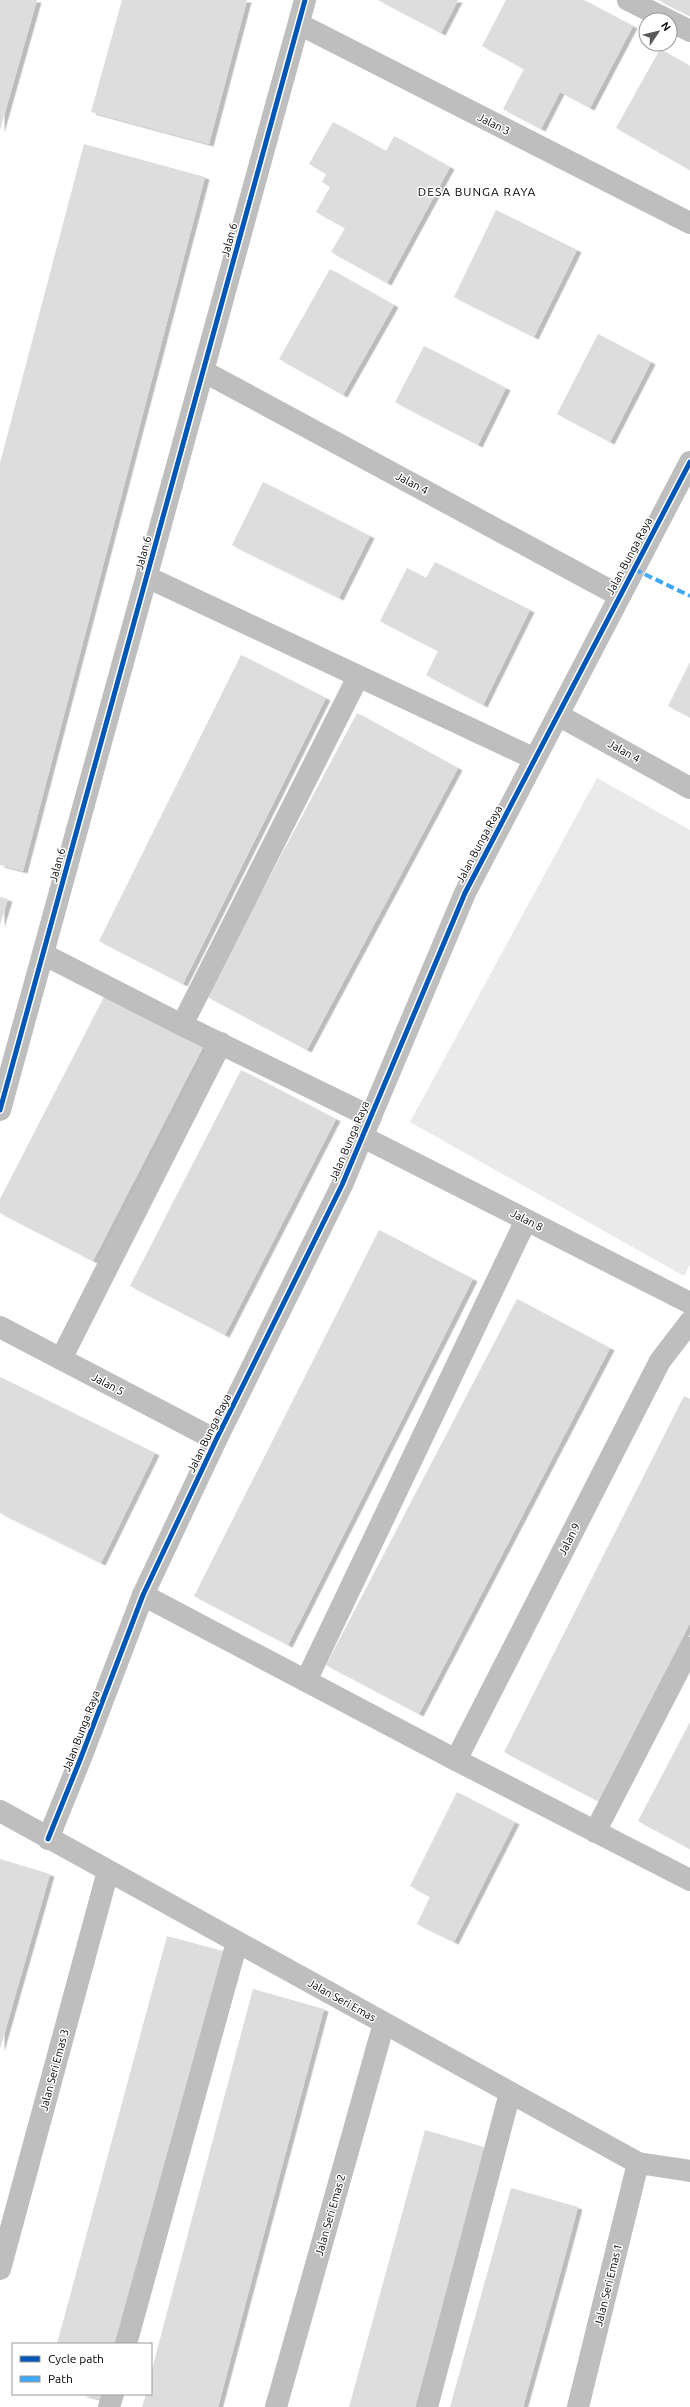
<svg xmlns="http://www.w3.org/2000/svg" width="690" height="2407" font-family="Ubuntu,sans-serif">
<defs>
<filter id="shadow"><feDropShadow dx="4.5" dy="2.5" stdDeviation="0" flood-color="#0004"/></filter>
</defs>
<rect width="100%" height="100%" fill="#fff"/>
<!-- green -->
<path fill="#eaeaea" d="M597,778L690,830V1265L684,1276L410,1122Z"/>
<!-- building -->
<path fill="#ddd" filter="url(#shadow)" d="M0,0H37L0,130Z
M122,0H247L209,144L91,112Z
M378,0H458L441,33Z
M506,0H584L633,26L590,108L560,92L541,129L503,109L524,69L482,46Z
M658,0H690V16Z
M660,49L690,66V170L616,128Z
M333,122L386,151L394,136L450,167L387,283L331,252L345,228L316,212L330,187L322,182L326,174L309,164Z
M84,144L205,177L23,871L0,865V463Z
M496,210L577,250L534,337L454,297Z
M330,269L394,305L343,395L279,359Z
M598,334L651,362L610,442L557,414Z
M424,346L506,388L478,445L395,402Z
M263,482L370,536L339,598L232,545Z
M435,562L530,610L483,705L426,675L438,651L380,621L407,568L426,578Z
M241,655L326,698L183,984L99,941Z
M690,662V717L668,706Z
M357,713L458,768L307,1050L206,996Z
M0,897L8,899L0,925Z
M105,995L203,1047L93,1261L0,1213V1199Z
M241,1070L336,1119L225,1335L130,1286Z
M379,1230L473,1279L288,1645L194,1596Z
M517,1299L610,1348L419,1714L326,1665Z
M0,1377L155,1453L101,1563L0,1513Z
M684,1396L690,1399V1623L600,1802L504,1752Z
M690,1722V1849L638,1821Z
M457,1792L515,1822L454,1942L417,1924L430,1897L410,1886Z
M0,1859L50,1874L0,2049Z
M167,1936L227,1952L122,2344H57Z
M253,1989L324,2009L252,2279L218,2407H142L146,2394H151V2374L157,2350Z
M425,2130L491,2149L420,2407H349Z
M511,2188L578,2207L562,2267L523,2407H450Z
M81,2394H108L106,2401Z"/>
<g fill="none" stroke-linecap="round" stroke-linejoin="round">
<!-- service -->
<path stroke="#bebebe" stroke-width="22" d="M628,0L668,20
M670,21L690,31
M147,577L535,759
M43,954L182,1025L371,1117
M182,1025L358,677
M61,1359L221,1043
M143,1595L456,1760L690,1880
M306,1681L526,1220
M595,1832L690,1648
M126,2344L237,1942
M109,2407L113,2394
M427,2407L510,2093"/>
<!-- minor -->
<path stroke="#bebebe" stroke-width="22" d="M299,24L690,223
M203,371L620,596
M558,715L690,788
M0,1110L305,0
M363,1137L690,1303
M0,1327L216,1440
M456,1760L660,1361L690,1322
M0,1811L638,2163L690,2171
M48,1839L80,1760L143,1595L216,1440L342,1185L465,893L690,462
M0,2269L108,1871
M276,2407L384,2023
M578,2407L638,2163"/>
<!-- quiet -->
<path stroke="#3fa9f5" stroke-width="4" stroke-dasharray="8 4" stroke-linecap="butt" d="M634,569L690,596"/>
<!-- cycleway casing -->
<g stroke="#fff" stroke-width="8">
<path id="cycleway" d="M0,1110L305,0
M48,1839L80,1760L143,1595L216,1440L342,1185L465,893L690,462"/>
</g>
<!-- cycleway -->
<use href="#cycleway" stroke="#0057b8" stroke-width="5"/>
</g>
<g text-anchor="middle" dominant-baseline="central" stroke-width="3" stroke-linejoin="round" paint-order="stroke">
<!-- street labels -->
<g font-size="11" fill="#000" stroke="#fff">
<text transform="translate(494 124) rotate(27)">Jalan 3</text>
<text transform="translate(229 240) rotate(-75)">Jalan 6</text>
<text transform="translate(412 483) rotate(28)">Jalan 4</text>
<text transform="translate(143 553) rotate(-75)">Jalan 6</text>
<text transform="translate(629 556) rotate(-62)">Jalan Bunga Raya</text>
<text transform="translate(624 751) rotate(29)">Jalan 4</text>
<text transform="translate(479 844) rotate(-62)">Jalan Bunga Raya</text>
<text transform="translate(57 865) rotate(-75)">Jalan 6</text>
<text transform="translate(349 1141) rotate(-67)">Jalan Bunga Raya</text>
<text transform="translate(527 1220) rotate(27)">Jalan 8</text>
<text transform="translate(108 1384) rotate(28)">Jalan 5</text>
<text transform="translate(209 1433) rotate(-64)">Jalan Bunga Raya</text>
<text transform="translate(569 1539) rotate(-63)">Jalan 9</text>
<text transform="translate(81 1731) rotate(-69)">Jalan Bunga Raya</text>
<text transform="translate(342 2000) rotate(29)">Jalan Seri Emas</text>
<text transform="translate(54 2070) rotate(-75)">Jalan Seri Emas 3</text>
<text transform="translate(330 2215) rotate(-74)">Jalan Seri Emas 2</text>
<text transform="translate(608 2285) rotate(-76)">Jalan Seri Emas 1</text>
</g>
<!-- neighbourhood labels -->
<g font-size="12" letter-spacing="1" fill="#000" stroke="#fff">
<text x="477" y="191">DESA BUNGA RAYA</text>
</g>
</g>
<!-- legend -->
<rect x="12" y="2343" width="140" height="52" fill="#ffffff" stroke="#999999"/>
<rect x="20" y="2356" width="20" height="6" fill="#0057b8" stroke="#999999"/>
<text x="48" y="2363" font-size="12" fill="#000000">Cycle path</text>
<rect x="20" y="2376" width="20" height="6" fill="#3fa9f5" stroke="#999999"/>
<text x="48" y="2383" font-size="12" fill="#000000">Path</text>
<!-- north arrow -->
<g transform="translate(658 32) rotate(55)"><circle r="19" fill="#ffffff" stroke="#999999"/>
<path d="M0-3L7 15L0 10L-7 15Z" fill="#595959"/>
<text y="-6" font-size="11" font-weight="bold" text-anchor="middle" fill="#000000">N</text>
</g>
</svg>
